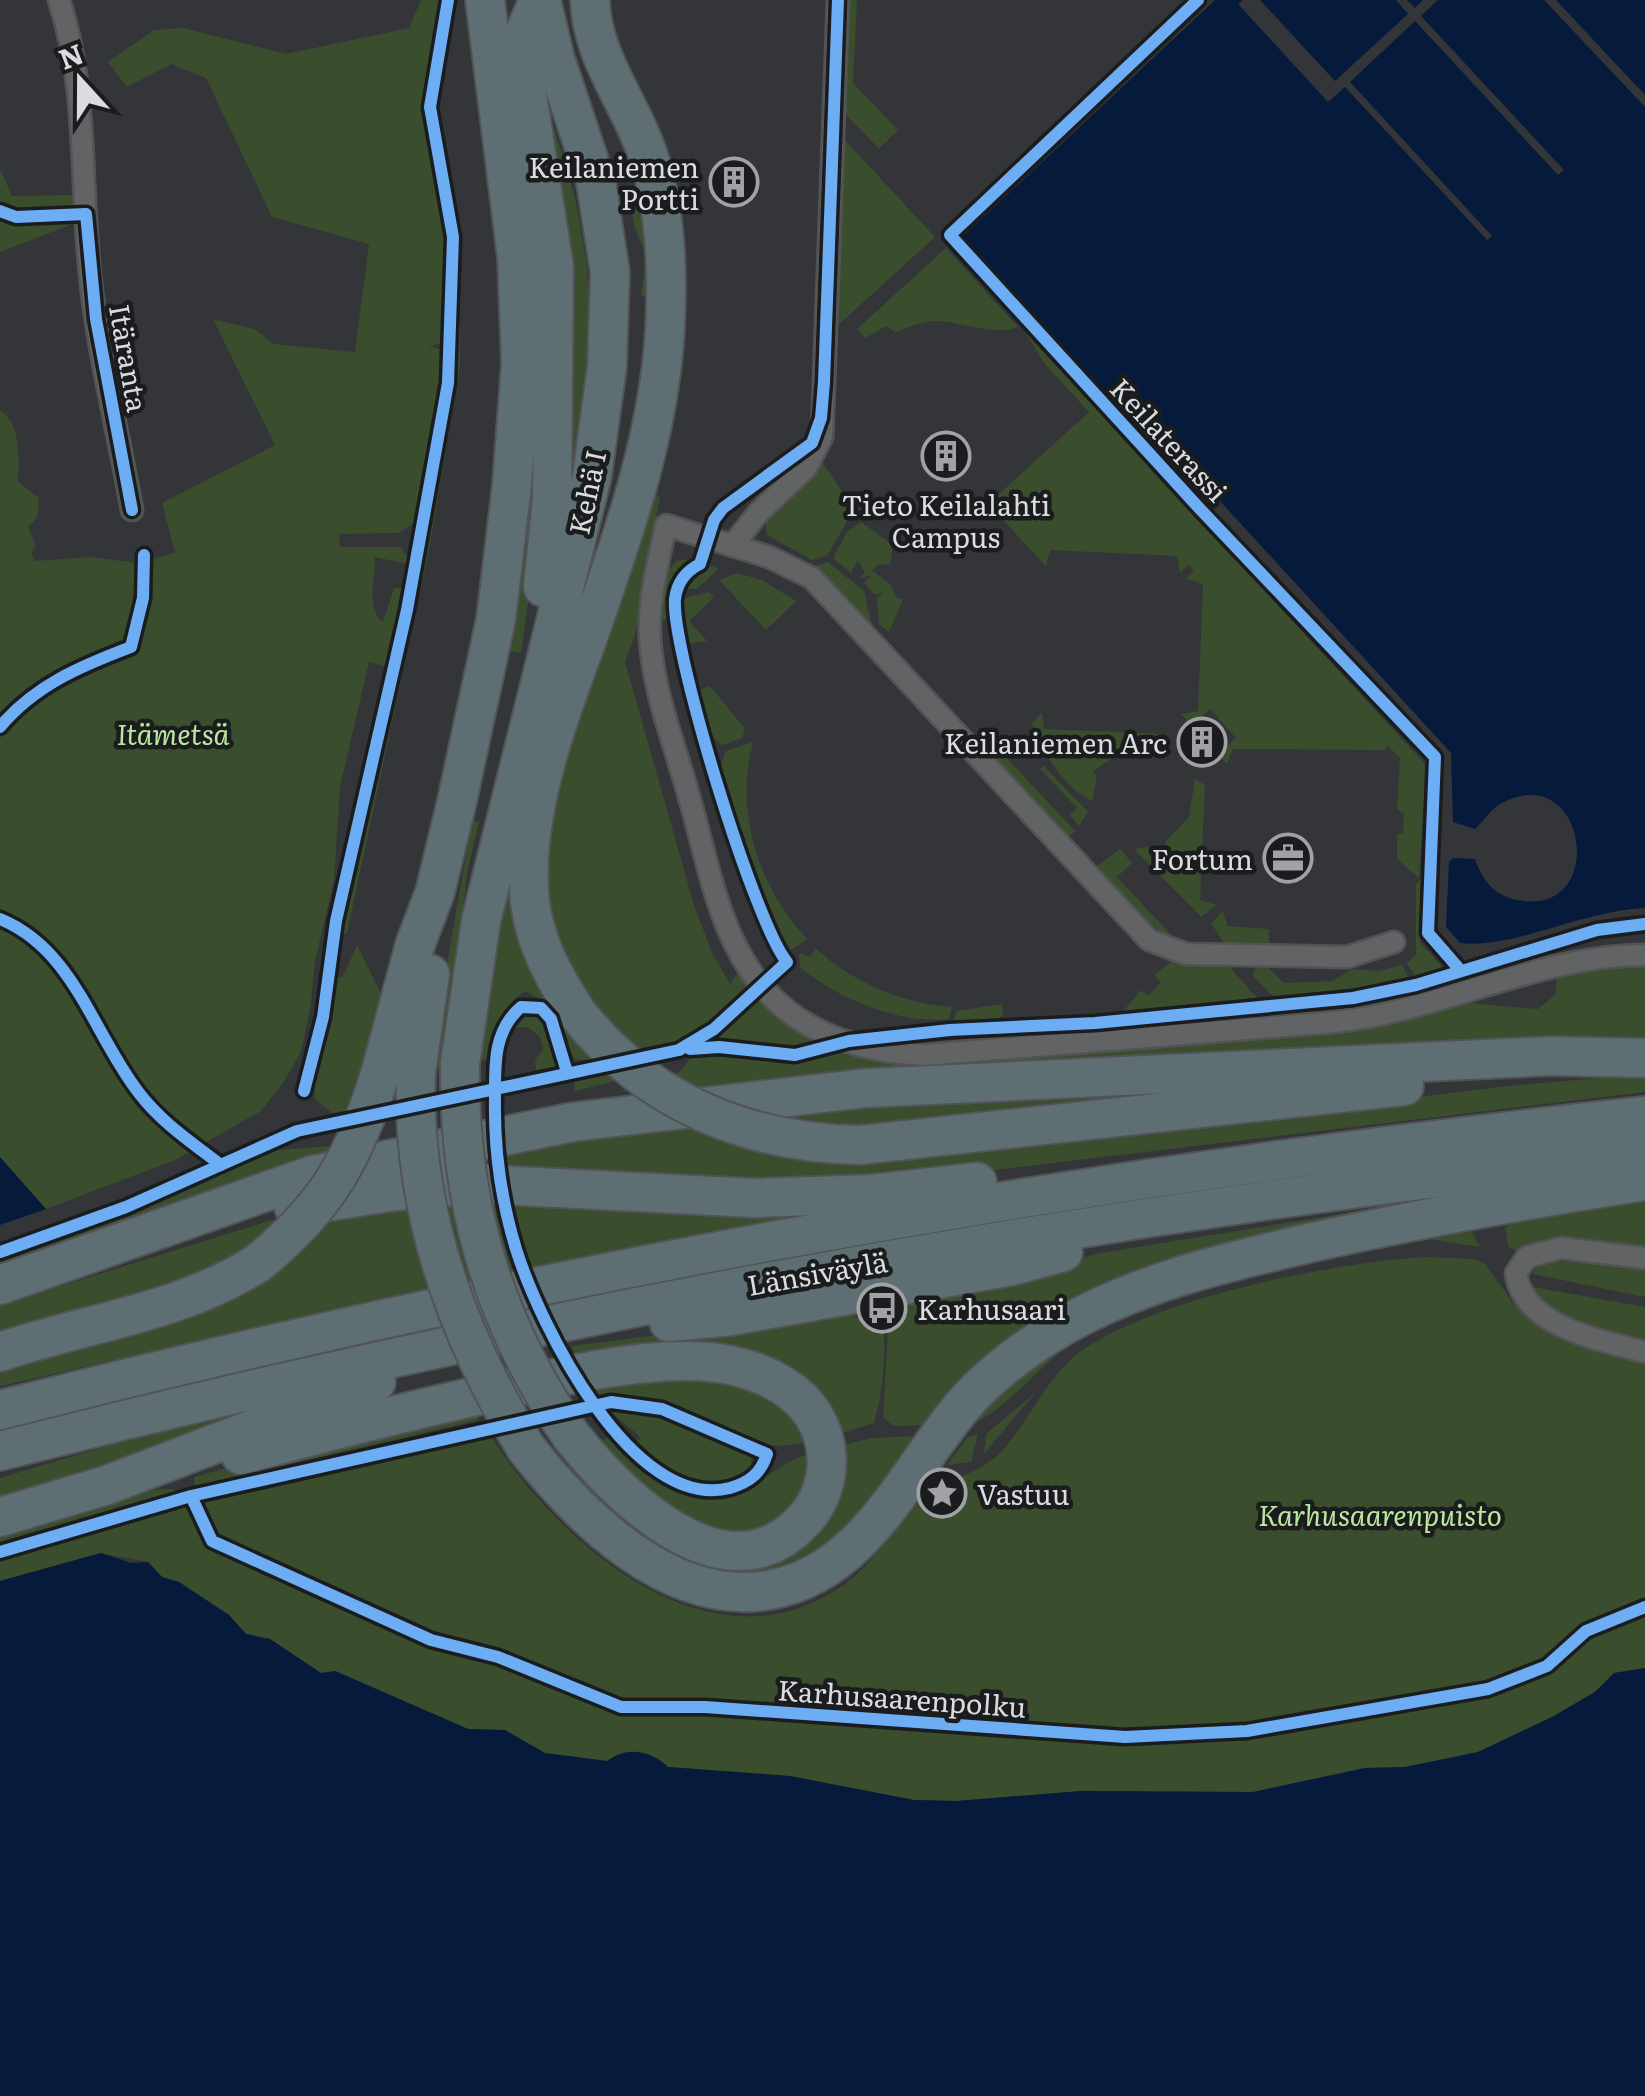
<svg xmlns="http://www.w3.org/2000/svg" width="1645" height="2096" font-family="Literata,serif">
<rect width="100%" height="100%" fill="#333538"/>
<!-- green -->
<path fill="#3a4e2e" d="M421,0H442L424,104L445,221L447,336L446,342L429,346L446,351L445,361L417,522L398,533L339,534L340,547H400L408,557L407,564L375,557C375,577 366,610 383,622L394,588H404L387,667L369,662L340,787L334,880L315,961L311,1004L301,1052L285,1080L261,1111L175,1160L46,1209L12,1171L0,1175V411C21,421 19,461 18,482L39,498L37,518L28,527L36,546L31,553L34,561L90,557L138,563L175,553L162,503L275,445L213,319L254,329L274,344L355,352L369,244L272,217L206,78L171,64L127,87L108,62L154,30L183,28L286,54L409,28Z
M845,0H857L853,83L898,130L879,149L841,109Z
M548,112C598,249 597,328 576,470L567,473L572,281Z
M841,136L935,237L835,328Z
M0,169L12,196L77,195L78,222L0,252Z
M639,185L648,244L649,302L641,294L647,253C633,232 630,212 633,187Z
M946,248L1018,327C996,337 960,321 935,321C921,321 908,328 895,332L886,326L865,338L857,329Z
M460,317V367L429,550L347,933L339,936C385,732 444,526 460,317Z
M1025,332L1426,765L1419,878L1397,859V834H1403L1404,813L1397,810L1400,758L1387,745L1386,750L1233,749L1227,764L1218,754L1236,738L1210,709L1191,725L1181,714L1198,711L1203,584L1186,579L1194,571L1189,565L1180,573L1177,556L1050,550L1046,566L988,504L1089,412L1045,364Z
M823,463L854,510L827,556L812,560L767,535L765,518Z
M647,495L660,497L636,631L625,662L694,905L712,953L730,984L739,971L752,984C740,1018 673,1045 640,1054C603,1015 564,978 551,923C532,841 567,756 591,678C610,617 628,556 647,495Z
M527,518H540L521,653L509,651Z
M861,522L893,545L890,564L877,565L872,570L890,584L897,598L903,599L889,632L879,624L877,599L883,591L875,595L864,583L871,576L859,578L865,573L858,560L851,573L833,558L847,532Z
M695,558L674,577L669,618L658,622L668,571L676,561Z
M828,562L864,591L872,626L811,567Z
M713,566L718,569L697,589H681L687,576Z
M737,573L762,580L796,601L766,630L719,580Z
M709,592L714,597L689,621L707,641L688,644L681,621V599Z
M710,686L745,729L742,738L722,745L712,738L700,696L699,690Z
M1042,713L1044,729L1163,734L1161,745L1131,746L1093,771L1097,776L1092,801C1064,789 1040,748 1032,723Z
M753,742C734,812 759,888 807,939L790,951L783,950L759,898L720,767L726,751Z
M1000,751L1075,831L1068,837L992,758Z
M1044,766L1088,812L1079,826L1070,815L1077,808L1040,769Z
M1195,779L1205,785L1200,900L1217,905L1201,917L1134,849L1160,845L1166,859L1176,862L1165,842L1189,817Z
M472,821L479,822L467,873L446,1067L428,1071Z
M1120,849L1132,863L1117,877L1174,938L1170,942L1099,873L1096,867Z
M510,861L549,1000L545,1002L526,991C504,1001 492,1036 488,1059L478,1061L489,965Z
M1422,877L1420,942L1444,969L1416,978L1407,963L1416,954V885Z
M1223,911L1227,926L1269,929V946L1225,945L1211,923Z
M357,945L382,996L350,1110L332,1113L315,1099C311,1087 330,1001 332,977H343Z
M815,948C853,982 900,1003 952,1007L949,1019C901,1025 836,998 800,967L799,953L811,957Z
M1172,961L1227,964L1259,1000L1120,1015L1141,990L1148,996L1161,982L1154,975Z
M1265,965L1284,983L1333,981L1352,969L1378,971L1402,965L1410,980L1374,991L1277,1000L1252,975L1257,966Z
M1617,965H1645V1041L711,1091H620L680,1072L695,1052L761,999L803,1030L995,1059L1351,1029L1469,1003L1538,1009L1555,995L1557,976Z
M1002,1004L1003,1013L998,1020L953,1022L957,1011Z
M526,1011L544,1020L558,1066L536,1070L535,1060L543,1049L540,1037L528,1027L513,1028L516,1018Z
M563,1029L598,1062L574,1059L560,1032Z
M610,1072L619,1080L575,1091L574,1078Z
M1645,1074V1092L953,1175L829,1184L507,1172L504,1146L688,1126L742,1148L781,1157L832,1163L909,1159L1508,1086Z
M1327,1077L863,1130L751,1116L867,1097Z
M1645,1129V1139L0,1434V1426L476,1315L1049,1209Z
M346,1145L345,1149L0,1270V1260L82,1231L265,1151Z
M444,1196L814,1212L406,1294L0,1386V1367C93,1344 186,1327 269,1277L221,1267L120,1301L0,1330V1305L269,1221Z
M1440,1198L1211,1254L929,1425L893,1426L883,1417L889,1313L908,1310L912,1301L1101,1253Z
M1645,1198V1248L1548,1242L1517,1251L1508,1246L1505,1228L1514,1220Z
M1466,1230L1472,1232L1480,1247L1423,1238Z
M1406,1237L1408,1244C1312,1257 1168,1285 1084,1335C1045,1358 1017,1400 977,1422C985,1414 986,1405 994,1398C1106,1293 1261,1272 1406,1237Z
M1425,1257L1475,1259L1485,1264L1514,1304L1552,1330L1645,1354V1668L1614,1673L1595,1692L1552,1717L1478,1752L1405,1767L1365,1768L1253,1792L1081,1791L956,1801L914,1800L790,1776L668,1767L657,1757L607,1761L545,1753L505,1730L468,1729L336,1671L321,1673L270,1639L246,1634L229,1615L179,1582L162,1577L148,1562L100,1553L0,1581V1557L230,1490L486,1429C552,1536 701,1673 833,1592C873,1568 890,1531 922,1500C944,1479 976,1476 999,1454C1031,1421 1046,1375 1084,1349C1161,1297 1331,1263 1425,1257Z
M1557,1261L1645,1266V1297L1533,1274L1536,1266Z
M1533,1287L1645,1307V1342C1616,1335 1539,1320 1533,1287Z
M853,1310L856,1318L881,1315C888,1348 883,1391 874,1423L836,1435L813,1391L575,1357L572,1346Z
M699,1377C750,1389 783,1391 806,1442C757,1456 724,1427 681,1409C653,1397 626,1396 596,1396L589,1389L478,1411V1420L195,1488L194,1477C359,1431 529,1388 699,1377Z
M318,1392L212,1435L0,1501V1478L194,1420Z
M1035,1393L984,1454L986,1434Z
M607,1409C659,1404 707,1435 751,1457V1469C715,1506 664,1469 634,1442L640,1439L638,1435Z
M978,1434L971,1462L947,1465L968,1437Z
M610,1435C644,1471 695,1512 747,1488C769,1477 785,1460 809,1454C809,1483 800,1503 776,1520C713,1565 641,1485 598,1444Z
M921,1436L873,1506L803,1569L731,1579L653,1549L579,1483L584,1478L744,1565L839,1446L872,1438Z
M173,1489L175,1494L0,1546V1535L152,1490Z"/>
<!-- water -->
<path fill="#061a3c" d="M1215,0H1645V908C1584,910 1514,949 1460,943L1446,927L1449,862L1453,858L1475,859C1482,880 1495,896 1517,900C1609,919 1588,758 1502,803C1490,809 1484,821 1475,829L1453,822L1451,753L1208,488L1188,482L962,237Z
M0,1157L46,1209L0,1225Z
M101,1553L131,1563L148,1562L162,1577L179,1582L229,1615L246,1634L270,1639L321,1673L335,1671L468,1729L505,1730L545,1753L607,1761C627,1746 650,1750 668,1767L790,1776L914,1800L956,1801L1081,1791L1253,1792L1365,1768L1405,1767L1478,1752L1552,1717L1595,1692L1614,1673L1645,1668V2096H0V1581Z"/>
<!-- pier -->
<path fill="#333538" d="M1243,0H1260L1335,81L1408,14L1396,0H1407L1415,8L1423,0H1438L1421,16L1564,170L1558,175L1415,21L1350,82L1492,236L1487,240L1345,87L1328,102L1238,4Z
M1544,0H1556L1645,95V107Z"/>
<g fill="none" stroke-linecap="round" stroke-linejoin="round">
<!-- street casing -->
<g stroke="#515355" stroke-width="25">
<path id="street" d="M59,0C86,82 81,167 88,252C94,338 117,425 132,510
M732,546L759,512L806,468L822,437L838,0
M1394,942L1347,957L1186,954L1149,940L812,578L769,557L666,525C658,562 648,601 650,638C653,691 674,743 688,793C707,857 717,932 761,985C801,1034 863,1052 924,1055L1335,1022C1440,1011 1539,955 1645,955
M1645,1258L1561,1248L1527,1257L1516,1273C1523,1327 1600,1340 1645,1352"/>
</g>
<!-- highway casing -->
<g stroke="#515355" stroke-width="42">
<path id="highway" d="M539,0L524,34L521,57L554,267L552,499L543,587
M577,1013C555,979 535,944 530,902C521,813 558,720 588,637C623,536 659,436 665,329C668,271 666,210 648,155C631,104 591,56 590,0
M460,1064L481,921L592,476L607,366L610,272L596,182L555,59L541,0
M381,1071L415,945L435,892L457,801L496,619L512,485L521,363L517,257L485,0
M416,1073L430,974
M860,1145L1404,1086
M294,1207L396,1191L479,1184L754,1198L871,1194L977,1182
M0,1285L313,1175L573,1122L867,1088L1550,1056L1645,1058
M669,1322L731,1316L1012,1266L1063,1252
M0,1352C87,1322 178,1314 258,1263
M0,1410C540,1272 1091,1174 1645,1116
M526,1448C581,1518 670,1607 769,1590C867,1573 907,1469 966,1402C989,1376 1018,1354 1048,1335C1129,1284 1225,1262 1318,1241C1426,1217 1535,1198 1645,1181
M0,1451C540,1314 1090,1212 1645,1154
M241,1455C326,1432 412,1410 499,1391C559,1377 624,1361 686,1361C742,1361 812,1382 825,1444C831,1475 821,1505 798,1526C721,1599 619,1495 572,1437
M0,1517L107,1485L376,1382"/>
</g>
<!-- street -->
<use href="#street" stroke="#626364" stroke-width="20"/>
<!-- highway -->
<use href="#highway" stroke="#5e6f73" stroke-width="38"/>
<!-- highway-bridge casing -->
<g stroke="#515355" stroke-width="42" stroke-linecap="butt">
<path id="highway-bridge" d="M577,1013C648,1103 748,1143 860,1145
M460,1064C458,1202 493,1323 572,1437
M416,1073C411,1208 456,1334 526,1448
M258,1263C328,1206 355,1157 381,1071"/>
</g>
<!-- highway-bridge -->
<use href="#highway-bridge" stroke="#5e6f73" stroke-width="38"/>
<!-- cycleway casing -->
<g stroke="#1b1c1e" stroke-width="19">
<path id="cycleway" d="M1198,0L950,235L1200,509L1435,757L1428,933L1461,971
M0,211L16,217L86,214L96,319L132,510
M0,727C35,685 81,666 131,647L143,598L144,555
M0,919C74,949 93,1034 139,1093C161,1122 191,1142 221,1165
M690,1049L719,1047L795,1055L849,1041L950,1030L1095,1023L1353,998L1416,985L1597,930L1645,924
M304,1091L323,1017L336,921L407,610L448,383L453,237L430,107L448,0
M0,1252L126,1207L297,1131L679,1050L714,1029L787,962C755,924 671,650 675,599C677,583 686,571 700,564L714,520L723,508L812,443L821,418L824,382L838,0
M191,1496L212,1541L431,1640L498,1657L621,1707H705L1125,1737L1247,1731L1488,1689L1547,1666L1586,1631L1645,1607
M0,1552L191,1496L611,1402L662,1409L767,1454C761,1473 750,1482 730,1488C632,1513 539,1323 516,1249C501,1200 494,1149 495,1098C495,1065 493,1031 521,1007L541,1008L551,1019L567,1072"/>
</g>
<!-- cycleway -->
<use href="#cycleway" stroke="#6dadf4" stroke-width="12"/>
</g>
<!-- icons -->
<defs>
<g id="building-ring" transform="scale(2.5)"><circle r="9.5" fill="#1b1c1e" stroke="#a0a2a5" stroke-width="1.5"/><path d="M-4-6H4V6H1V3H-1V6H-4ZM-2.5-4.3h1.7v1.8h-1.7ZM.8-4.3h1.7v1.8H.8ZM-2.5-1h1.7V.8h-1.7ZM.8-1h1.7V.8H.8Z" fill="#a0a2a5"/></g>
<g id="office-ring" transform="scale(2.5)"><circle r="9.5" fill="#1b1c1e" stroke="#a0a2a5" stroke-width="1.5"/><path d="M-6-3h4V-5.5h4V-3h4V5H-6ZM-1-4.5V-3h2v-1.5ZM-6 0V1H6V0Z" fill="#a0a2a5"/></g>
<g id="bus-ring" transform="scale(2.5)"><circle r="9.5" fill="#1b1c1e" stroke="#a0a2a5" stroke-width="1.5"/><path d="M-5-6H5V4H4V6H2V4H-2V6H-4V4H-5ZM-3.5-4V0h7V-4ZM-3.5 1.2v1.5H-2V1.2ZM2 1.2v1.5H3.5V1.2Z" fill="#a0a2a5"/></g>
<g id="sight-ring" transform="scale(2.5)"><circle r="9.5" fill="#1b1c1e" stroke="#a0a2a5" stroke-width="1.5"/><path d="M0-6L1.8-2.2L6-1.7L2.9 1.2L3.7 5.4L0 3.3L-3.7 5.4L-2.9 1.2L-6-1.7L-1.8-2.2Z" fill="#a0a2a5"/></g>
</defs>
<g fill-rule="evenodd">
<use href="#building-ring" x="734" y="182"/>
<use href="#building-ring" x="946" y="456"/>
<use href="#building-ring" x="1202" y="742"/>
<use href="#office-ring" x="1288" y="858"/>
<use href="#bus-ring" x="882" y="1308"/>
<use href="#sight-ring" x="942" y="1493"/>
</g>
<g text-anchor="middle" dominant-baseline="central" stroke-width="9" stroke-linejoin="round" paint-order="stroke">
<!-- poi labels -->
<g font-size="28" fill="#dadcdf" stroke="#1b1c1e" text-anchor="end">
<text x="699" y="166">Keilaniemen<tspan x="699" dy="32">Portti</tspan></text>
<text x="946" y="504" text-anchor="middle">Tieto Keilalahti<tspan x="946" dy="32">Campus</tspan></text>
<text x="1167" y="742">Keilaniemen Arc</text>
<text x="1253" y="858">Fortum</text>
<text x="917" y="1308" text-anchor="start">Karhusaari</text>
<text x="977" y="1493" text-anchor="start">Vastuu</text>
</g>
<!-- street labels -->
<g font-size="28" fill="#dadcdf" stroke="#1b1c1e">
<text transform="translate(130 358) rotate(80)">Itäranta</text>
<text transform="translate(1170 439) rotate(47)">Keilaterassi</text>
<text transform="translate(586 492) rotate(-78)">Kehä I</text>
<text transform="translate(817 1272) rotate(-10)">Länsiväylä</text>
<text transform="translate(902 1697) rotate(4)">Karhusaarenpolku</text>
</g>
<!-- park labels -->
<g font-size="28" font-style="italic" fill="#b9e79e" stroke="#1b1c1e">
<text x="173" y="733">Itämetsä</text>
<text x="1380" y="1514">Karhusaarenpuisto</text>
</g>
</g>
<!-- north arrow -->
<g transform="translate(80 80) rotate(339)" stroke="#1b1c1e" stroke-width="8" paint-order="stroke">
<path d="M0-8L18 38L0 25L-18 38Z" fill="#dadcdf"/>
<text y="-15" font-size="28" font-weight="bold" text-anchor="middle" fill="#dadcdf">N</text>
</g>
</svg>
